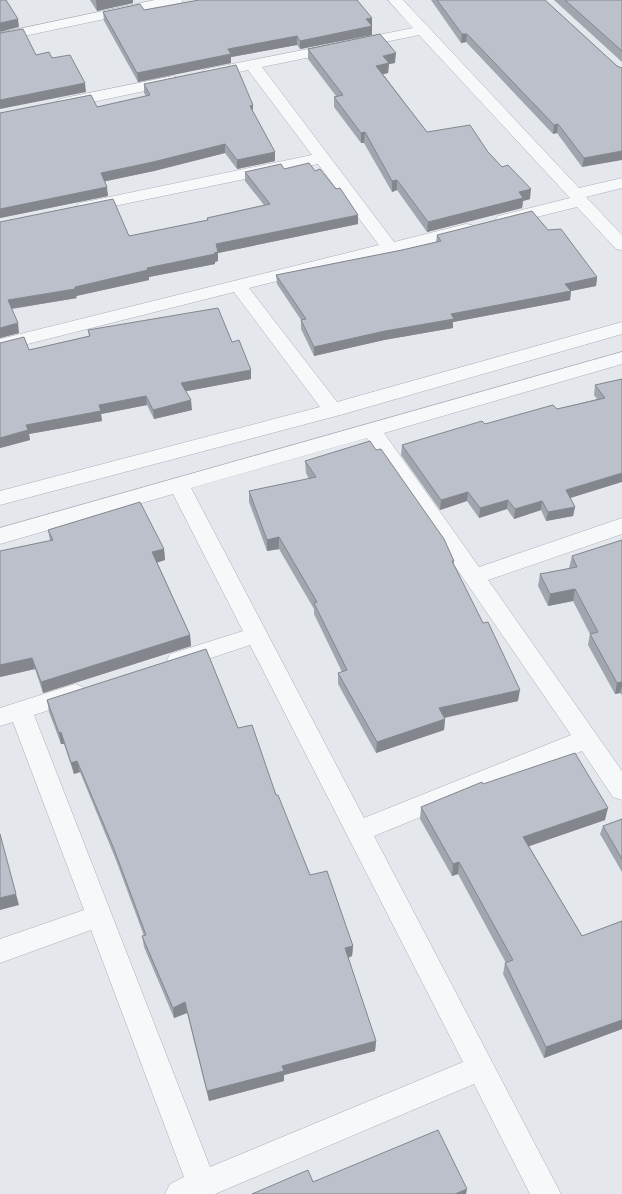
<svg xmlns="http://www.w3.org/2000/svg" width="622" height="1194" font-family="Montserrat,sans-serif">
<rect width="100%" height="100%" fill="#e4e7ec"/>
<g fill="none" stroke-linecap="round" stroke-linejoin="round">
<!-- minor casing -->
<g stroke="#a9aeb7" stroke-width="1">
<path id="minor" d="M155,0H183L181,3L176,4L0,41V33Z
M388,0H403L579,188L622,178V188L586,197L622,235V250L616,249L577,207L504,225L498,224L495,220L498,216L570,198L419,35L262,67L394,242L466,224L472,225L475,229L472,233L249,288L337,402L622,322V334L340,415L0,505V491L320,407L234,292L0,351V339L379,245L318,164L85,212L79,211L77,207L79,203L85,202L312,155L248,70L207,79L202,77L199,74L202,71L207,69L413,28Z
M173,76L178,78L181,81L178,84L64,108L58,106L56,103L58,100L64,98Z
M622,352V364L384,433L479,567L622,518V534L488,580L622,771V800L613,797L582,751L374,836L561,1194H530L474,1084L215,1194H165L170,1184L184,1177L91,930L0,963V939L84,910L13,722L0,726V708L75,684L83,687L87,693L83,699L34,715L210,1167L463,1062L250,645L178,669L170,666L167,660L170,654L243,631L173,494L0,544V528ZM367,438L571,735L364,818L191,488Z"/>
</g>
<!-- minor -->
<use href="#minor" fill="#f7f8fa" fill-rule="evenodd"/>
</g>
<!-- wall -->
<path fill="#a1a5ae" d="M90,0H133V3L97,11Z
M431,0H545L617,66L582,167L557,133L553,134L466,42L461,43Z
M554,0H622V62Z
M144,10L371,25L372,26V35L300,49L297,45L231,57V63L138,82L104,21L103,12Z
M308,49L395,63L389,64L388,73L383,74L427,132L488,152L530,199L523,201L522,208L427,232L397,190L392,192L364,143H361L334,107V97L336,96L308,59Z
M144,84L253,105V113L275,161L237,169L225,153L154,171L105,181L108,196L0,218V113L97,107L146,96L144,93Z
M284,169L358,224L218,253V261L215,262V264L149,277V280L76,296L77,298L12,309L19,333L0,338V222L129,236L207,220V218L264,205L245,181V172Z
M548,230L597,277L596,286L571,291L570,300L453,322V328L384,340L314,356L301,329V320L277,284L276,275L402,250L436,242L437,235Z
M88,330L232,342L251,379L186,391L192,410L154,419L147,405L101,414L102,421L29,434L30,440L0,448L29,350L89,336Z
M622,379L570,498L575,507L573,516L546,521L541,510L514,519L507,509L479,518L467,501L440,510L401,455L402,445L485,424L557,409L597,399L594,395L595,385Z
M305,461L454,561V565L518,701L445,718V719L444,730L376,753L338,684V673L342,672L314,614V609L279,549L267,551L249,502V491L309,479L306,473Z
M48,530L164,549L165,560L157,562L190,635L191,646L43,693L35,669L0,677V551L50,541Z
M622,540V695L620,693L615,694L588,645L590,634L573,601L548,606L538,586L540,574L570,568H569L572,556Z
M47,700L238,728L276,795L310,875L353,946L352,956L348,958L376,1041L375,1051L284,1075V1081L209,1101L187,1013L174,1018L144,947L142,936H144L116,860L80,772L74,774L64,744H61L49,712Z
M483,784L605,820L529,846L582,936L622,921V1029L544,1058L503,974L505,963H506L458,874L452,876L420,819L421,807Z
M622,819V872L600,834L603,826Z"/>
<!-- shaded-wall -->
<path fill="#83868d" d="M96,0H133V3L97,11Z
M372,18V35L300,49V41L366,19Z
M18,19L19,27L0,32V23Z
M462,34H467L466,42L461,43Z
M297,36V45L231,57V63L138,82L137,73L228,49Z
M396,53L395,63L389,64L388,73L376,76V66L383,56Z
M85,83L86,92L0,109V100Z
M253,105V114L250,106Z
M558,124L557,133L553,134L554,125Z
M365,132L364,143H361V133Z
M225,144V153L154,171L102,182L101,173Z
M622,151V160L582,167L584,158Z
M275,152V161L237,169V160Z
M397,180V190L392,192V181Z
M107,187L108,196L0,218V209Z
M531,189L530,199L523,201L522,208L427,232L428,222L519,192Z
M358,215V224L218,253V261L215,262V264L149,277V280L76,296L77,298L9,309L8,300L75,287L147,268L216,244Z
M597,277L596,286L566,292L571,291L570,300L453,322V328L384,340L314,356V347L451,314L565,284Z
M18,323L19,333L0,338V328Z
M251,370V379L182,392L181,383Z
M146,396L147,405L101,414L102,421L29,434L30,440L0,448V438L26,425L99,405Z
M191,400L192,410L154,419L153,410Z
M622,473V482L564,500L566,490Z
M468,492L467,501L440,510L441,500Z
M508,500L507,509L479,518L480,508Z
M542,501L541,510L514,519L515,509Z
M575,507L573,516L546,521L548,512Z
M279,537V549L267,551V540Z
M164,549L165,560L153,564L152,552Z
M575,589L573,601L548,606L550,594Z
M190,635L191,646L43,693L41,682Z
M32,658L35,669L0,677V665Z
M622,682V686L620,693L615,694L617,683Z
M520,690L518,701L438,719L439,708Z
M445,719L444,730L376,753L377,742Z
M61,732L64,744H61L59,733Z
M77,761L80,772L74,774L71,763Z
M608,808L605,820L521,849L523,837Z
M459,862L458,874L452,876L453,864Z
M16,894L19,905L0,910V898Z
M353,946L352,956L345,959V948Z
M185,1002L187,1013L174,1018L173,1008Z
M622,1020V1029L544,1058L546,1047Z
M376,1041L375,1051L284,1075V1081L209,1101L207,1091L282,1066Z
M467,1189L466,1194H455Z"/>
<!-- building -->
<path fill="#bbc0ca" stroke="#83868d" d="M0,0H6L18,19L0,23Z
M199,0H357L372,18L366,19L372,26L300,41L297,36L228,49L231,54L137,73L103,12L140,4L144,10Z
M437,0H545L617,66L622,68V151L584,158L558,124L554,125L467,34H462Z
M565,0H622V51Z
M23,29L36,55L49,52L52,58L70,55L85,83L0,100V33Z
M380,34L396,53L383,56L389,63L376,66L427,132L470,125L488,152L502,167L508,165L531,189L519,192L523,198L428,222L397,180L392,181L365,132L361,133L334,97L343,95L308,49Z
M236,65L253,105L250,106L275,152L237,160L225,144L153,162L101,173L107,187L0,209V113L91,95L97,107L150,95L144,84Z
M309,163L315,171L320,169L336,189L340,188L358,215L216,244L218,252L214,253L215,254L147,268L148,270L75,287V289L8,300L18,323L0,328V222L113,199L129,236L208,220L207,218L270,204L245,172L281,164L284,169Z
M532,211L548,230L561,229L597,277L565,284L571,291L451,314L454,319L385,331L314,347L301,320L306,319L276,275L402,250L441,241L437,235Z
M218,308L232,342L239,340L251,370L181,383L191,400L153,410L146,396L99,405L101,411L26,425L28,430L0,438V343L24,337L29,350L90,336L88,330Z
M622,379V473L566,490L575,507L548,512L542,501L515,509L508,500L480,508L468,492L441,500L402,445L482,421L485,424L553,405L557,409L605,398L595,385Z
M370,441L376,450L381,449L444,539L454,561H452L483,623L488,622L520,690L439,708L445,719L377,742L338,673L347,670L314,603L317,602L279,537L267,540L249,491L316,477L305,461Z
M140,502L164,549L152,552L190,635L41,682L32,658L0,665V551L53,540L48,530Z
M622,540V682L617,683L590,634L598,632L575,589L550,594L540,574L577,567L572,556Z
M206,649L238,728L252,725L276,795H278L310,875L327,871L353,946L345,948L376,1041L282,1066L284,1071L207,1091L185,1002L173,1008L142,936L146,935L114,849L77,761L71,763L61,732L59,733L47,700Z
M575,753L608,808L523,837L582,936L622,921V1020L546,1047L505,963L513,960L459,862L453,864L421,807L482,782L483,784Z
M622,819V859L603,826Z
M0,834L16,894L0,898Z
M438,1130L467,1189L455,1194H252L308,1170L313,1182Z"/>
</svg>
